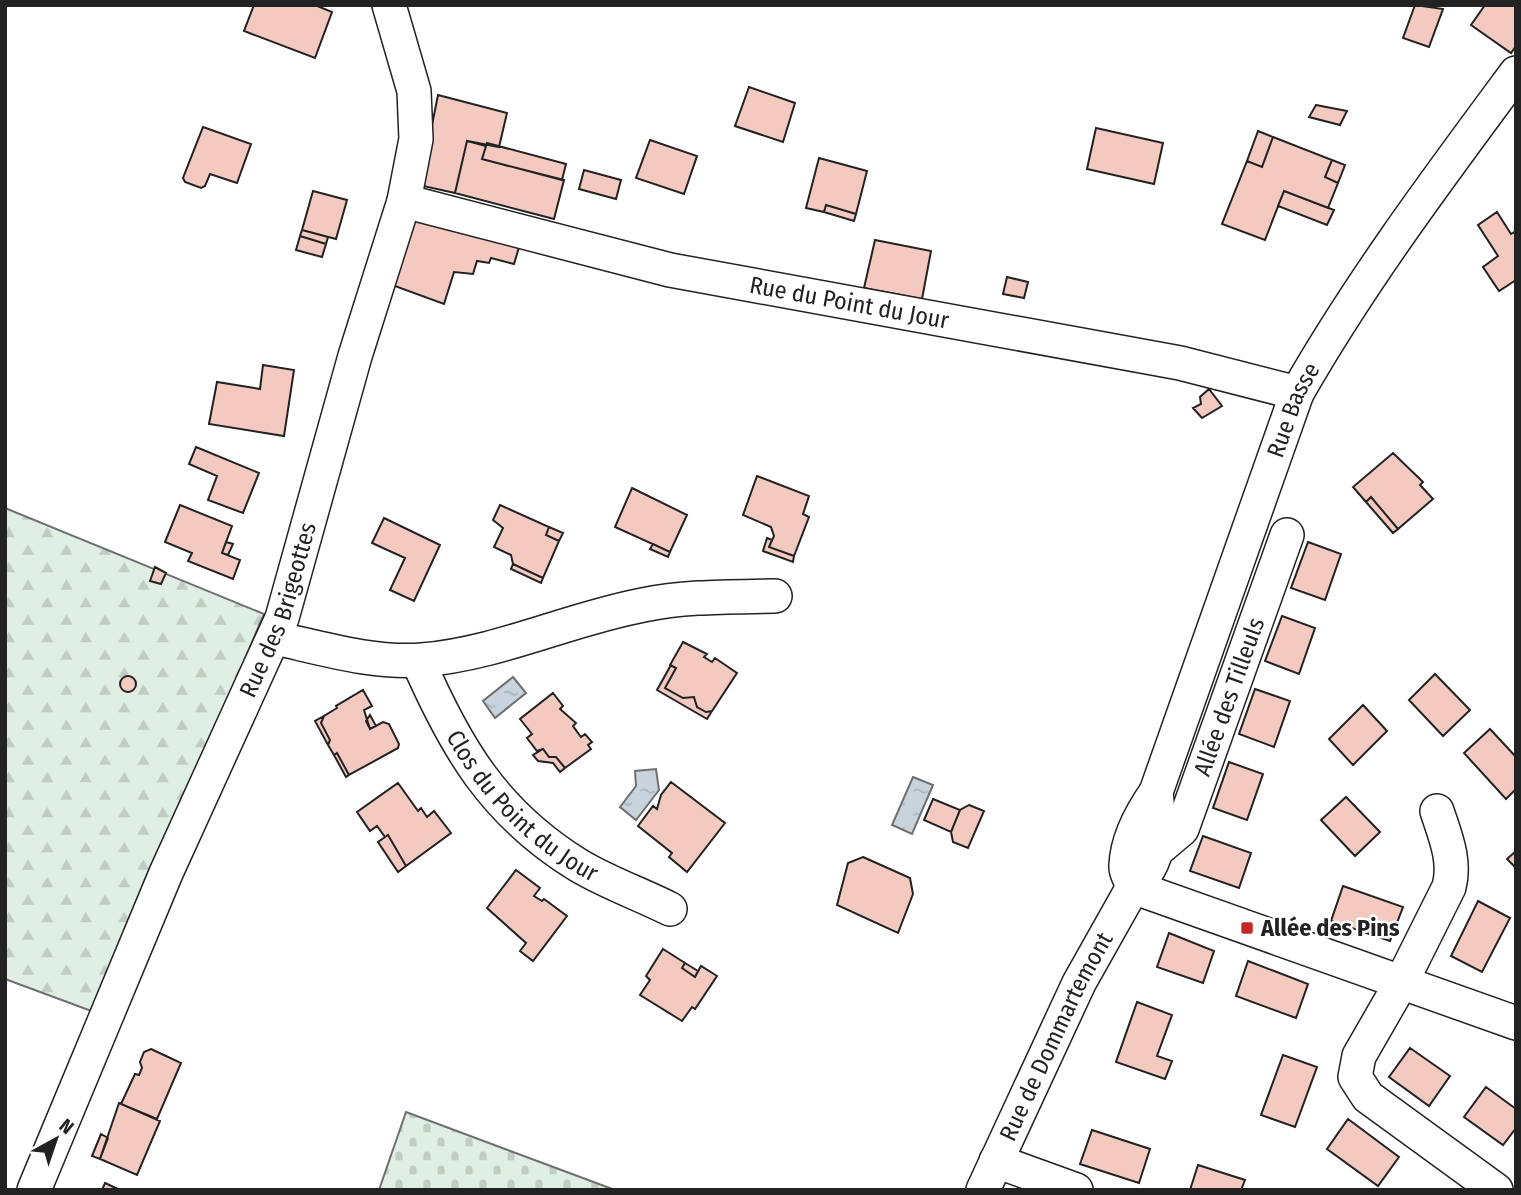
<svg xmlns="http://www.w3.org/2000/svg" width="1521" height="1195" font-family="'Fira Sans Condensed',sans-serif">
<defs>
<pattern id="forest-firs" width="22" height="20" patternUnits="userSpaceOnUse" patternTransform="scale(1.75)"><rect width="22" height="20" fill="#e0efe3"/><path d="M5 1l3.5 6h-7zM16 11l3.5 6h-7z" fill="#c0cdc2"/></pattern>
<pattern id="cemetery-stones" width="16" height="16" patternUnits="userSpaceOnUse" patternTransform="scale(1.75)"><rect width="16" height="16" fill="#e0efe3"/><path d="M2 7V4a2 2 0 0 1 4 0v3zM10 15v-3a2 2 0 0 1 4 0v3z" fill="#c0cdc2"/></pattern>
<pattern id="water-ripples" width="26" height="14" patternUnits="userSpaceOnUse" patternTransform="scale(1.75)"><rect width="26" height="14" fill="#c7d3dd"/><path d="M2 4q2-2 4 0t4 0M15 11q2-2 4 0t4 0" fill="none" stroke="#abb5bd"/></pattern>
</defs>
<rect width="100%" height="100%" fill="#fff"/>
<!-- forest -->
<path fill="url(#forest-firs)" stroke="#6f6f6f" stroke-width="2" d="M5,508L264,614L94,1012L5,979Z"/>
<!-- cemetery -->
<path fill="url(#cemetery-stones)" stroke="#6f6f6f" stroke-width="2" d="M406,1112L615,1190H379Z"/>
<!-- water -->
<path fill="url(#water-ripples)" stroke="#6f6f6f" stroke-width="2" d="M513,677L526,693L495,718L483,701Z
M656,769L659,790L636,820L620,807L636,786L635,771Z
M913,777L933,785L912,834L892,825Z"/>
<!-- building -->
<path fill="#f3c9c0" stroke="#222" stroke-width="2" d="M254,5H315L332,12L315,58L244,31Z
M1415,5L1443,9L1429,47L1403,38Z
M1485,5H1516V46L1511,53L1471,25Z
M749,87L795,103L783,142L735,126Z
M438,95L507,113L499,147L467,141L455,193L423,186L421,180Z
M1316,105L1347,111L1340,125L1309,117Z
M203,127L251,144L237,183L210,174L205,186L201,188L185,182L183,178Z
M1096,128L1163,143L1154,184L1087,169Z
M1258,131L1273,137L1262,167L1247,161Z
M1273,137L1332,160L1325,177L1338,183L1328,208L1284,191L1265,240L1222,224L1247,161L1262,167Z
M650,140L697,156L684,194L636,178Z
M467,141L486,146L482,159L564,180L554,219L455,193Z
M487,143L566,164L562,180L482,159Z
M819,158L867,171L856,214L826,205L824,212L806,208Z
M1332,160L1345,165L1338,183L1325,177Z
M584,170L621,180L616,199L579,189Z
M313,191L347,200L336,239L302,230Z
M1284,191L1334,210L1327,225L1278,206Z
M826,205L856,214L854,221L824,212Z
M1497,212L1511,234L1516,231V280L1499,291L1483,267L1498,256L1478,225Z
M414,214L520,244L514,264L491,258L489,263L477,261L473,274L454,272L444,304L392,285Z
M302,230L328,237L326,244L300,236Z
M300,236L326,244L322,257L296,250Z
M875,240L931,251L922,299L864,288Z
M1007,277L1028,282L1024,298L1003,294Z
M263,365L294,370L284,436L209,424L217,382L260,389Z
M1209,389L1222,406L1202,418L1193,408L1201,404L1200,397Z
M196,447L259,473L243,513L208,500L217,476L189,464Z
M1393,453L1423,482L1420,485L1433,499L1398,529L1371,497L1366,502L1353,487Z
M757,476L809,496L803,514L809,517L794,556L769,547L774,536L771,527L743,515Z
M632,488L687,515L670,552L615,527Z
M1371,497L1398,529L1393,533L1366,502Z
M180,505L232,526L222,553L240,560L233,579L188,561L192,553L165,542Z
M500,505L549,527L546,535L559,541L543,578L513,564L511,555L494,547L503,528L493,520Z
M384,518L440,545L414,601L390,590L405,558L372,543Z
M549,527L563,533L559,541L546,535Z
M767,538L772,540L769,547L794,556L793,562L763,551Z
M226,542L233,544L228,555L222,553Z
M1308,542L1341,554L1325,600L1291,588Z
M653,544L670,552L668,557L650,549Z
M513,564L543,578L541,583L511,569Z
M155,567L166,573L161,584L150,581Z
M1282,616L1315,628L1299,674L1265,661Z
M683,642L707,654L704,657L712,662L715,658L737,673L712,711L706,712L697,707L694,697L683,698L665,688L676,668L670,665Z
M671,665L676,668L665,688L683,698L694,697L697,707L706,712L712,711L707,719L657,690Z
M1435,674L1470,710L1443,736L1409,700Z
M120 684a8 8 0 1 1 16 0a8 8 0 1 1-16 0Z
M1255,689L1290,701L1274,747L1239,734Z
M363,690L372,706L364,710L370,729L383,722L389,724L399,744L398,748L349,775L337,753L334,755L328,745L330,740L321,723L324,716L337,708L336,706Z
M553,693L563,706L560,709L576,723L573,726L581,737L585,734L592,742L588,745L591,749L565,768L556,757H549L543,749L537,751L527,738L532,734L520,719Z
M1363,705L1387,731L1353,765L1329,739Z
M370,715L376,726L370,729L366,721Z
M324,716L321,723L330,740L328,745L315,721Z
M1490,729L1516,757V789L1506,799L1464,753Z
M543,749L549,757H556L565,768L560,772L553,763L538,761L533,755Z
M337,753L349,775L346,777L334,755Z
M1229,762L1263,774L1247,820L1213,808Z
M671,782L725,823L687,872L669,857L672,853L638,826L653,806L657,809L661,795Z
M398,783L418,811L421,808L427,817L434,811L451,833L406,866L388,835L385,837L377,826L370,831L357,812Z
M1346,797L1380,832L1355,856L1321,820Z
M933,799L960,810L951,832L924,820Z
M969,805L984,811L968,848L953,842L951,832L960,810Z
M388,835L406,866L398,872L378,842Z
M1203,836L1251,853L1239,888L1190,871Z
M1516,851V868L1507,859Z
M863,857L910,878L913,894L898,933L837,905L848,863Z
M516,870L540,888L534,896L542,901L544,899L567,916L533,961L520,951L526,943L487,908Z
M1343,886L1403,907L1390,941L1331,921Z
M1478,901L1510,918L1482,972L1451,956Z
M1169,933L1214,951L1203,983L1157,967Z
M663,949L685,963L682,968L695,977L701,966L717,976L695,1009L692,1007L682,1021L640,995L650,980L646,976Z
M1248,961L1308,984L1296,1018L1236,996Z
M685,963L698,971L695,977L682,968Z
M1137,1002L1172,1015L1157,1056L1172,1061L1165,1079L1116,1062Z
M1410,1048L1450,1076L1429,1106L1389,1077Z
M151,1049L181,1063L157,1119L121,1104L135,1074L139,1075L142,1068L140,1062L144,1052Z
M1283,1055L1317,1067L1295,1127L1261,1115Z
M1486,1087L1516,1109V1128L1503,1145L1464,1117Z
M119,1103L160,1121L137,1175L100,1159Z
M1348,1119L1399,1157L1378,1186L1327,1149Z
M1092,1130L1150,1149L1139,1183L1080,1164Z
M101,1134L108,1138L100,1159L92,1156Z
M1198,1165L1245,1180L1241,1190H1190Z
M105,1183L120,1190H102Z"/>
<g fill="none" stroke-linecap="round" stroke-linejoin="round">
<!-- minor casing -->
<g stroke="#222" stroke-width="36">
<g id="minor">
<path id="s1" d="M404,201L670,270L1180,363L1297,393"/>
<path d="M275,638C321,648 374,664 422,660C497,654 569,619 643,605C687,596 730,597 775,596"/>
<path id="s2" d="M418,661C456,748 494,813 578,865C606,882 640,894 670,909"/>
<path d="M1437,811C1445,836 1456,860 1449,887L1401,983L1359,1056L1355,1077L1368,1097L1496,1190"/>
<path id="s3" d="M1157,850L1182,829L1287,535"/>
<path id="s4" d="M1133,887C1131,880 1125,872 1126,865C1127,840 1142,812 1156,792L1297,393C1361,281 1439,177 1516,73"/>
<path d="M1133,887L1516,1023"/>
<path d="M996,1161L1076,1190"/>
<path id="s5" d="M34,1190L166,873L282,618L355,356L404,201L416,139L414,91L389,5"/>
<path id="s6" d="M983,1190L1079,983L1133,887C1163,863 1160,827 1156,792"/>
</g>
</g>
<!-- minor -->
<use href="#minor" stroke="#fff" stroke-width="33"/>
</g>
<!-- markers -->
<rect fill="#c62828" stroke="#fff" stroke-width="2.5" x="1240" y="921" width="14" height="14" rx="3.5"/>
<g text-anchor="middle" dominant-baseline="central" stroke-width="5" stroke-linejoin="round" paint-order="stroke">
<!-- street labels -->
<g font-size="24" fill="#222" stroke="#fff">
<text stroke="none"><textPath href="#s1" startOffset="457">Rue du Point du Jour</textPath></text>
<text stroke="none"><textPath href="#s4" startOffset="509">Rue Basse</textPath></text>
<text stroke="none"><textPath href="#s5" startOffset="630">Rue des Brigeottes</textPath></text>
<text stroke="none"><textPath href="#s3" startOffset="173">Allée des Tilleuls</textPath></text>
<text stroke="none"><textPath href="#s2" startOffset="182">Clos du Point du Jour</textPath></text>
<text stroke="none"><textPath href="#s6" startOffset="170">Rue de Dommartemont</textPath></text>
</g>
<!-- poi labels -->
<g font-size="24" font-weight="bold" fill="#222" stroke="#fff" text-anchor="start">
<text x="1261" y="928">Allée des Pins</text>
</g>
</g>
<!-- border -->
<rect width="1521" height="1195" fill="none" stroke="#222222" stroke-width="14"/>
<!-- north arrow -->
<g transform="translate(56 1139) rotate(40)" stroke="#ffffff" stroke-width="5" paint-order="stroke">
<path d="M0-5L12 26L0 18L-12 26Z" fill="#222222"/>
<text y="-10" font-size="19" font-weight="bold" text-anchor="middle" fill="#222222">N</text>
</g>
</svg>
